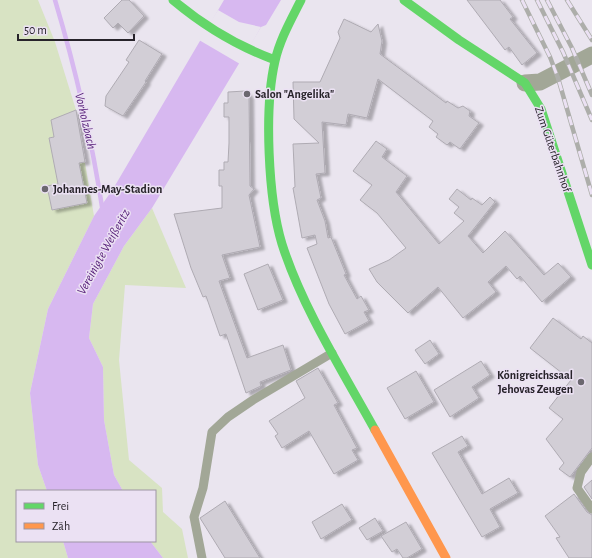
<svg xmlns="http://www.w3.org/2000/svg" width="592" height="558" font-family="'Alegreya Sans',sans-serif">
<defs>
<filter id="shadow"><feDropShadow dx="4.5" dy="2.5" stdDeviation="1" flood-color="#0004"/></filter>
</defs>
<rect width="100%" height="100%" fill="#eae5ef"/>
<!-- green -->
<path fill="#d8e3c3" d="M0,0H38L55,42L76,110L94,216L48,309L30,393L38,465L47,491H17V541H63L68,558H0Z
M152,208L186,288L125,285L119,360L129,460L162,488L163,512L182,529L188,558H163L150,541H155V491H123L114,475L104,420L103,367L89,338L93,304L124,246Z"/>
<!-- water -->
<path fill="#d7b8f0" d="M224,0H281L266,25L261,27L152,208L124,246L93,304L89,338L103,367L104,420L114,475L123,491H47L38,465L30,393L48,309L94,216L113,189Z
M63,541H150L163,558H68Z"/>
<!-- pier -->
<path fill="#eae5ef" d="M218,10L239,22L261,27L240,64L199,40Z"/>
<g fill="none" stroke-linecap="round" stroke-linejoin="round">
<!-- stream -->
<path stroke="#d7b8f0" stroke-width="4.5" d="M55,0C76,70 92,141 103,213"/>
</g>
<!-- building -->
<path fill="#d2ced6" stroke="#afabb3" filter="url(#shadow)" d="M122,0H129L144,16L128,33L118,23L113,28L104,18Z
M467,0H500L513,17L510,19L537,53L522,65L509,47L505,50Z
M344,19L371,32L378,24L382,41L380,54L446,103L447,101L458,108L463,106L470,111L469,116L479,123L460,149L450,142L447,145L436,137L438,134L429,127L433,121L378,79L367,118L348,114L346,125L322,122L325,173L316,174L321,198L317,200L325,221L328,238L331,237L346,274L344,275L357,299L361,296L369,310L364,312L369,321L345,334L329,304L307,248L317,244L315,235L302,238L293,188L295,187L293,144L319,143L294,119L293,82H320L340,38L338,32Z
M139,40L162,54L145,81L146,82L123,116L105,106L106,96L129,62L126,60Z
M245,91L249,96L250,186L254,189L249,195L260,247L222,255L230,278L219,281L247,358L283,345L291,370L260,382L261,386L246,393L226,334L220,336L206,296L203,297L191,268L174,214L222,208V186H219V170H224V162H228L229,143V117H224V103H228V92Z
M76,110L85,162L79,163L87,203L52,210L47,186L58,184L49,138L54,137L51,120Z
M376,141L387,149L382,157L407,176L396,192L439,244L464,221L454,213L459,207L449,199L457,189L471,200L472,198L482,205L490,197L495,202L468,236L483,253L505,231L544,275L558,263L571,277L542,302L520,276L517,279L506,266L488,282L496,292L463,318L438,287L408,313L377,282L369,269L389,260L406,248L377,213L360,200L372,185L353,171Z
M268,264L283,300L258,310L244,274Z
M553,318L581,339L583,336L592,343V448L570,477L559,469L564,463L546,439L563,419L549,408L571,380L530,348Z
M430,340L439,354L425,364L415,350Z
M481,361L490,375L472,387L479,398L450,417L434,390Z
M318,368L338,403L334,405L357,448L352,450L358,460L334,474L309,431L282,448L275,436L278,434L269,421L305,398L296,381Z
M416,371L434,402L405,419L387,388Z
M462,436L468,446L458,452L482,494L509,478L518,493L490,509L500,527L482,537L432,453Z
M592,480V499L584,487Z
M574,494L587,512L592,515V558H569L556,538L560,537L545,516Z
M225,501L260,558H225L200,518Z
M342,504L352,520L321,539L312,522Z
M375,518L383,531L367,540L359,528Z
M406,522L422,549L407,558H403L397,549L392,552L381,536Z"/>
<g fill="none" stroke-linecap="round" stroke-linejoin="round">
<!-- lane -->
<path stroke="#a2a797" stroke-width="9" d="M592,457L581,472L577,488L592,509
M202,558L194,517L203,488L212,432L228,417L253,400L332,353"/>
<!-- street -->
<path stroke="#a2a797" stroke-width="17" d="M525,83L540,82L592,55"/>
<!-- fast -->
<path stroke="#63d668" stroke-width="9" d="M173,0C204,26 237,46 275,60
M301,0C291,20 280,39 275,61C264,108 268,198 282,244C302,307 343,372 375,430
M404,0L459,40L525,83L541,109L592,265"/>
<!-- slow -->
<path stroke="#ff974d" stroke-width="9" d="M375,430L446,558"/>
<!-- rail casing -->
<g stroke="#adaeaa" stroke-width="4.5">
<path id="rail" d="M522,0L550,57L558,78L592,195
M537,0L563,52L592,120
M547,0L572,48L592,95
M567,0L592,40"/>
</g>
<!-- rail -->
<use href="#rail" stroke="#ebe1f3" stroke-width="3" stroke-dasharray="9" stroke-linecap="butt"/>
</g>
<!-- markers -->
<g fill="#6b676f" stroke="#ebe1f3" stroke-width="1.5">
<circle cx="247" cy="94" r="4"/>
<circle cx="45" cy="189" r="4"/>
<circle cx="581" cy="382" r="4"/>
</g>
<g text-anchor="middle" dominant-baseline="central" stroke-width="3" stroke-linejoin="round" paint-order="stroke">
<!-- poi labels -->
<g font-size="12" font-weight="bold" fill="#27232a" stroke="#ebe1f3" text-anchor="start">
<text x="255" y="94">Salon "Angelika"</text>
<text x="53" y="189">Johannes-May-Stadion</text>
<text x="573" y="375" text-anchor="end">Königreichssaal<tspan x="573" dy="14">Jehovas Zeugen</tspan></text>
</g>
<!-- street labels -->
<g font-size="12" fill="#27232a" stroke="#ebe1f3">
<text transform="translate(553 149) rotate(71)">Zum Güterbahnhof</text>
</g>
<!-- water labels -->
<g font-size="13" font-style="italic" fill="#572079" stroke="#ebe1f3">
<text transform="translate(85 121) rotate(77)">Vorholzbach</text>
<text transform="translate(104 252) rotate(-61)">Vereinigte Weißeritz</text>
</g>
</g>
<!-- legend -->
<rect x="16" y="490" width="140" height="52" fill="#ebe1f3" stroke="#9d95a3"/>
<rect x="24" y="503" width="20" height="6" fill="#63d668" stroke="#9d95a3"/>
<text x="52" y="510" font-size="12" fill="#27232a">Frei</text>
<rect x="24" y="523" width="20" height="6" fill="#ff974d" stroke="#9d95a3"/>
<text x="52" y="530" font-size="12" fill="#27232a">Zäh</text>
<!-- scale -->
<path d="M18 34v6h116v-6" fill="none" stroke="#27232a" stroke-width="2"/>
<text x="24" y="34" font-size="12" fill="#27232a" stroke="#ebe1f3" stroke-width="3" paint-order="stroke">50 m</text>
</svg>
